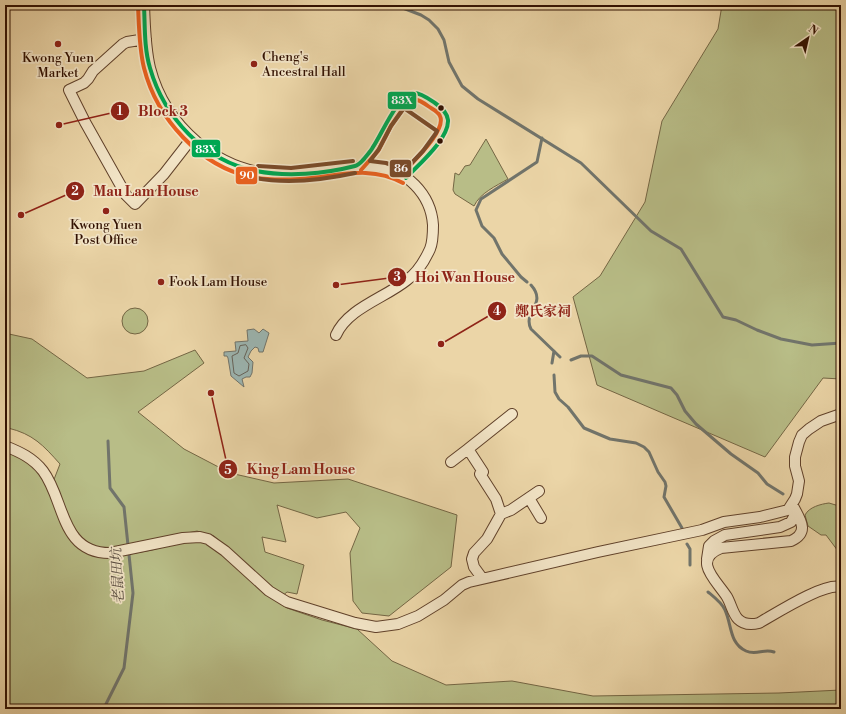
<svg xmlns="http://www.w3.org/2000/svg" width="846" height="714" font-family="'Libre Bodoni','Noto Serif TC',serif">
<rect width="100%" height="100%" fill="#ebd5a7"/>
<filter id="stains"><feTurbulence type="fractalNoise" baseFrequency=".005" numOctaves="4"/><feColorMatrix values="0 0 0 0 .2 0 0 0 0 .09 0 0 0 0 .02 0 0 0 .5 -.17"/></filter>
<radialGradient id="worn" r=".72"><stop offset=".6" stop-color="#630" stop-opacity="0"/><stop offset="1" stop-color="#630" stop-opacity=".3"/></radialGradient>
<!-- green -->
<path fill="#b8bd87" stroke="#746644" d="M722,5H841V379L823,378L765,457L597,385L573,297L600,276L645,202L662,121L718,29Z
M486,139L508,179C496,186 480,193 474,206L455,194L453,190L455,173L459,175L465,166L470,165Z
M122 321a13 13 0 1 1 26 0a13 13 0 1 1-26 0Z
M5,330L9,334L32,339L87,378L144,371L195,350L204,363L138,412L184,449L230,473L274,483L348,479L457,515L451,567L389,616L362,613L353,601L350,553L360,528L346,512L317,518L277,505L286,542L262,537L265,552L304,565L297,594L287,592L281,597L214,536L197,531L112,549C108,549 103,549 100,548C74,541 62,505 53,482L60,464C43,445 33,434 8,428L5,430Z
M5,450L28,460L40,475L46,484L60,521L71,538L109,558L152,550L183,542L199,540L219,550L267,595L287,608L322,620L357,629L392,661L446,685L512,681L593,696L779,693L841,690V709H5Z
M829,503L839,506L841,510V555L826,535H821L808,526L805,515C809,507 821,504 829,503Z"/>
<!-- water -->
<path fill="#9cb6b2" stroke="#71746b" d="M254,329L259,333L263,329L269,333L263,352H259L258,348L255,347L251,351L248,357L253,362L252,373L250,377H246L242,379L244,387L231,376L228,358L227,356H224V352L236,351L235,342L248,341L247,330Z"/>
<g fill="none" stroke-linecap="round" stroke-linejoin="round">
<!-- shore -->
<path stroke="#66635a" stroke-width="1" d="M246,345L248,348L244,358L249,364L248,371L239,376L234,373L232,356L238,353L240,346Z"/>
<!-- stream -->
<path stroke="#71746b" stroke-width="3" d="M395,5L421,15L429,20L438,29L444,40L449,62L462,86L478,99L581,163L651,231L681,249L723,317L736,320L757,330L781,339L812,345L841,343
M527,282L521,277L502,254L494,238L482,226L476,210L481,199L537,162L542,138
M531,285C548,304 522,312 531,329L560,357
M571,360L581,356H592L621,375L671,388L677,395L685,411L696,424L731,454L758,473L767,484L783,494
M552,363L554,351
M554,375L555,392L559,399L568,407L584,428L610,439L636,443L644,447L649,452L658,472L665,482L666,486L664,497L682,528
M108,441L110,488L124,507L133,593L124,668L106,704L109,709
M687,544L690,549V565
M708,592C714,597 722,603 725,610C732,625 729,643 746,651C757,656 763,648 774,652"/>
<!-- minor casing -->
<g stroke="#60412a" stroke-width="12">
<path id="minor" d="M144,5C145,26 145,47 150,68C165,126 218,173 279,174C296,174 313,173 330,171C345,169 360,165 375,166C406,169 431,194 433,225C433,233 433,242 430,249C425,260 417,273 407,280C385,298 348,308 336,335
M146,39L127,42L123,44L93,71L88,79L84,83L69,90L85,122L126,195L135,204L164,174L192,138
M5,446C20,452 33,458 43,471C65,500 60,553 110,553L183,538L200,537L208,539L225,551L269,591L287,602L355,623L376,627L398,624L418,616L444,600L462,585L469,582L598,552L702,530L724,522L760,517L788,510L795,499L797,494L799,481L795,466V457L799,442L802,435L809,429L821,421L841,414
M451,462L468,449
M529,498L541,518
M792,504C799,518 811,532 791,541L721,548C691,560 717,581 727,597C731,604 733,614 738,619C744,625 751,625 759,623C775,614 824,582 841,587
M501,514L496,499L480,474L483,472L468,449L512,414
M707,559L709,546L714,541L725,535L780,527L791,522L796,513
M482,578L474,567L472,559L474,553L487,539L501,514L511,510L539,491"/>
</g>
<!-- minor -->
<use href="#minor" stroke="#f2e4c6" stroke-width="10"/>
<!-- bus-1 casing -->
<g stroke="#f2e4c6" stroke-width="7">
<path id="bus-1" d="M144,5C145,26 144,48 150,68C164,117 204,161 256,171C287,177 324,174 355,166C359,165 361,162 364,159C367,155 371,151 373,147C381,136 399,92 414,93C421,93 429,99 435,103C441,107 447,112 448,120C449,139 418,165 406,178"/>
</g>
<!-- bus-2 casing -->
<g stroke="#f2e4c6" stroke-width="7">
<path id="bus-2" d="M138,5C139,26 139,48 144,68C157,119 200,166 251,177C267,180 284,180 300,179C336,177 369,164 403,183
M361,170L378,151L391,126L409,100L414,99C419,100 424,103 428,106C432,109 438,111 440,116C447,131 411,163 402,174"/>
</g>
<!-- bus-3 casing -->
<g stroke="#f2e4c6" stroke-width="7">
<path id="bus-3" d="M404,108L437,131L436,133L423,151L405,170L386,163L370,161L379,149L391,126Z
M258,166L291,168L353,161
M255,178C287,184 323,180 355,173"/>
</g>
<!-- bus-1 -->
<use href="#bus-1" stroke="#00a651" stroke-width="4"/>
<!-- bus-2 -->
<use href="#bus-2" stroke="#e86120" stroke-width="4"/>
<!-- bus-3 -->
<use href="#bus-3" stroke="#7a4b2a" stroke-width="4"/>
</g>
<!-- markers -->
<g fill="#8f2418" stroke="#f2e4c6" stroke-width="1.5">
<circle cx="58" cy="44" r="4"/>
<circle cx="254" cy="64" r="4"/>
<circle cx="106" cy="211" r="4"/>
<circle cx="161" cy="282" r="4"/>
</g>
<g fill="#311001" stroke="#f2e4c6" stroke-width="1.5">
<circle cx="441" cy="108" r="3.5"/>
<circle cx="440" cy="141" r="3.5"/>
</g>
<g text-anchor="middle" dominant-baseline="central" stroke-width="3.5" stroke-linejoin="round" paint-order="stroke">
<!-- poi labels -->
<g font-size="13" fill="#311001" stroke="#f2e4c6" text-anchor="start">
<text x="262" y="57">Cheng's<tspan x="262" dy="15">Ancestral Hall</tspan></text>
<text x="58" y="58" text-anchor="middle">Kwong Yuen<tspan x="58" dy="15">Market</tspan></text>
<text x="106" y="225" text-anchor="middle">Kwong Yuen<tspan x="106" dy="15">Post Office</tspan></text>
<text x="169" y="282">Fook Lam House</text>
</g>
<!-- water labels -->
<g font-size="14" font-style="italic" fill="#564a3f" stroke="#f2e4c6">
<text transform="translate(118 576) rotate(-93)">老鼠田坑</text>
</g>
</g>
<!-- callouts -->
<path fill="none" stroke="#8f2418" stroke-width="1.5" d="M59 125L120 111M21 215L75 191M336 285L397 277M441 344L497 311M211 393L228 469"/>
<g fill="#8f2418" stroke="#f2e4c6" stroke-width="1.5">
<circle cx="59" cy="125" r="4"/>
<circle cx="21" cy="215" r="4"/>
<circle cx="336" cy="285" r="4"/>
<circle cx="441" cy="344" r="4"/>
<circle cx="211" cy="393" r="4"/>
<circle cx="120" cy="111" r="10"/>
<circle cx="75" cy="191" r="10"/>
<circle cx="397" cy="277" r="10"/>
<circle cx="497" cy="311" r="10"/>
<circle cx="228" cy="469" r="10"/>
</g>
<g font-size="12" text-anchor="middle" font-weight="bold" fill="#fff">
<text x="120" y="115">1</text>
<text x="75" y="195">2</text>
<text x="397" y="281">3</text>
<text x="497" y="315">4</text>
<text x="228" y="474">5</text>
</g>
<g font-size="14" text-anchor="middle" font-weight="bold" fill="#8f2418" stroke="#f2e4c6" stroke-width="3.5" stroke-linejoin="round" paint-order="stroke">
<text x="163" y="116">Block 3</text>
<text x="146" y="196">Mau Lam House</text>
<text x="465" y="282">Hoi Wan House</text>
<text x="543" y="316">鄭氏家祠</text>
<text x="301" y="474">King Lam House</text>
</g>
<g stroke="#f2e4c6" stroke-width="1.5">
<rect x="387" y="91" width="30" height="19" rx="4" fill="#00a651"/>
<rect x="191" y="139" width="30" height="19" rx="4" fill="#00a651"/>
<rect x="389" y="159" width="23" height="19" rx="4" fill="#7a4b2a"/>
<rect x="235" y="166" width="23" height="19" rx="4" fill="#e86120"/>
</g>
<g font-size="11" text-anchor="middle" font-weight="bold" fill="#fff">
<text x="402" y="104">83X</text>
<text x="206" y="153">83X</text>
<text x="401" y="172">86</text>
<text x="247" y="179">90</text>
</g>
<!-- margin -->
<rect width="846" height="714" fill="none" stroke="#ebd5a7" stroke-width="20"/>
<rect x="6" y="6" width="834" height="702" fill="none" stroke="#311001" stroke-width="2"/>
<rect x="10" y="10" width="826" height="694" fill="none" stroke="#311001"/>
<!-- north arrow -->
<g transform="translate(808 38) rotate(34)" stroke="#f2e4c6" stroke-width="3" paint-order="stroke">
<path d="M0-3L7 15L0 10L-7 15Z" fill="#311001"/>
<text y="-6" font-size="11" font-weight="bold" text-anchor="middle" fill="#311001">N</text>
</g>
<rect width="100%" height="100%" filter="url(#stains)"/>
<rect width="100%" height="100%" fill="url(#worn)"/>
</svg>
